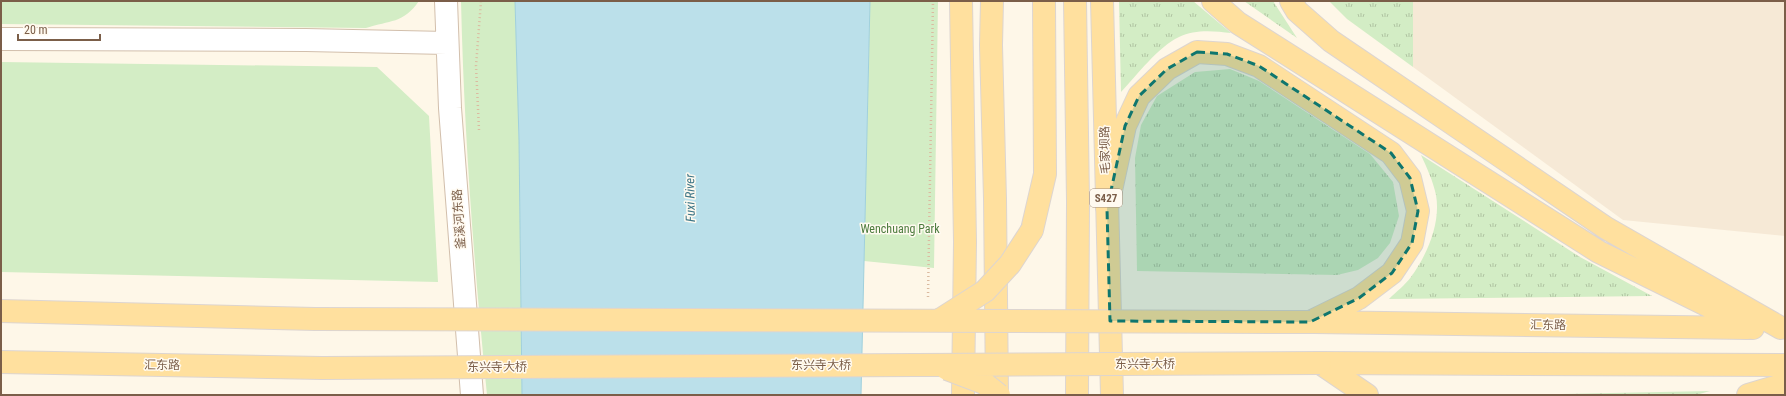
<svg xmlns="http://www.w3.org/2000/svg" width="1786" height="396" font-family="'Roboto Condensed','Noto Sans SC',sans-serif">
<defs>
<pattern id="grass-tufts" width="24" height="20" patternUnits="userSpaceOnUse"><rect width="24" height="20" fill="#d3edc5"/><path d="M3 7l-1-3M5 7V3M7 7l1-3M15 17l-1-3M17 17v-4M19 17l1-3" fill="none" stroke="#b0c3a2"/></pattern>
</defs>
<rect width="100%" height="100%" fill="#fef7e8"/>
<!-- residential -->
<path fill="#f6e9d6" d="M1413,1H1785V236L1623,220L1413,67Z"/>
<!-- grass -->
<path fill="url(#grass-tufts)" d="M1119,1H1193L1231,33C1214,31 1195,29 1179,37C1158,47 1137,75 1121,92Z
M1244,1H1273L1297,38Z
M1329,1H1413V67L1347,19Z
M1230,69L1259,81L1370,154L1393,182L1399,216L1390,243L1378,258L1358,270L1337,275L1137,271L1135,158L1141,125L1157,96L1195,72Z
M1421,155L1580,257L1652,296L1389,299C1396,292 1405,285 1411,277C1427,255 1441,223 1436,195C1433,181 1427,168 1421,155Z
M1710,391L1696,395H1508Z"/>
<!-- green -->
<path fill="#d3edc5" d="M1,1H419C403,24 390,20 366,28L1,24Z
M461,1H515L519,140L522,395H487C474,264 464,133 461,1Z
M870,1H938L934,268L864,261Z
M1,62L377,67L429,116L438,282L1,272Z"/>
<!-- water -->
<path fill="#bbe0ea" stroke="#a0d0dc" d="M515,1H870L861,395H522L519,140Z"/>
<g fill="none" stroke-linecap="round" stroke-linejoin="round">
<!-- street casing -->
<g stroke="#d2bfac" stroke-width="24">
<path id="street" d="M446,1L450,108L472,395
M1,39L306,40L447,43"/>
</g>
<!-- primary casing -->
<g stroke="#ddd5d0" stroke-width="24">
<path id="primary" d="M961,1L965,242L963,395
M992,1L991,45L995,199L997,395
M1075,1L1078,201L1077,395
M1102,1L1112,395
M1213,1L1238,23L1599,252L1753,328
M1291,1L1297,11L1331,41L1606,228L1781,328
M1107,209L1125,126L1139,96L1167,69L1197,52L1227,54L1259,66L1391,153L1410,178L1418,211L1412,243L1392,273L1359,298L1310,322
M1032,230L1045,174L1044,1
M1,311L315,319
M1314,322L1748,328
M1,362L322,368
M1320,363L1785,365
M1320,363L1367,395
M1748,395L1785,384"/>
</g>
<!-- path -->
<path stroke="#dbbaa0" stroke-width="2.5" stroke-dasharray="1 3" stroke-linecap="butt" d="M479,130L476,66L481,1
M928,297L933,1"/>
<!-- street -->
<use href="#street" stroke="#fff" stroke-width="22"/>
<!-- primary -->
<use href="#primary" stroke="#ffe09e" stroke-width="22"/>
<!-- primary-bridge casing -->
<g stroke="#ddd5d0" stroke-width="24" stroke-linecap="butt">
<path id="primary-bridge" d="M315,319L1310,322
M938,321L985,291L1010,264L1032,230
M322,368L1320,363
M947,369L984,383L999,395"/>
</g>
<!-- primary-bridge -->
<use href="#primary-bridge" stroke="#ffe09e" stroke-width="22"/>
</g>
<!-- marked area -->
<path fill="#0f766e" fill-opacity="0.2" stroke="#0f766e" stroke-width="3" stroke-dasharray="8 5" stroke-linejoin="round" d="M1197,52L1227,54L1259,66L1391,153L1410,178L1418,211L1412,243L1392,273L1359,298L1310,322L1110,321L1107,209L1125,126L1139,96L1167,69Z"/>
<g text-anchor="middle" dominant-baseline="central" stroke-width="3" stroke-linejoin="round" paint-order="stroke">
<!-- shield labels -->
<rect fill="#fffaf0" stroke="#a38d7b" stroke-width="1" x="1090" y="189" width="32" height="18" rx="3"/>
<g font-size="11" font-weight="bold" fill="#7b5e49">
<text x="1106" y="198">S427</text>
</g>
<!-- street labels -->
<g font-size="12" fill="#7b5e49" stroke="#fffaf0">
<text transform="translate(1105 150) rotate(-91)">毛家坝路</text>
<text transform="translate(459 219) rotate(-94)">釜溪河东路</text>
<text transform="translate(1548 325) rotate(1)">汇东路</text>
<text x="1145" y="364">东兴寺大桥</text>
<text transform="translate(162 365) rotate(1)">汇东路</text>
<text x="821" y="365">东兴寺大桥</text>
<text x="497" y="367">东兴寺大桥</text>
</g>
<!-- park labels -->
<g font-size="12" fill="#4c7b3d" stroke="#fffaf0">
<text x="900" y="229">Wenchuang Park</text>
</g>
<!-- water labels -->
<g font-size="13" font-style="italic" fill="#3f7788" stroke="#fffaf0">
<text transform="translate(690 198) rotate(-91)">Fuxi River</text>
</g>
</g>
<!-- border -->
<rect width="1786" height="396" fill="none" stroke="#7b5e49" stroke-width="4"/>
<!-- scale -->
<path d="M18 34v6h82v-6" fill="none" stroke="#7b5e49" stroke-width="2"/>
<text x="24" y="34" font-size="12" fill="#7b5e49" stroke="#fffaf0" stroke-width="3" paint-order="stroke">20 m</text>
</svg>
